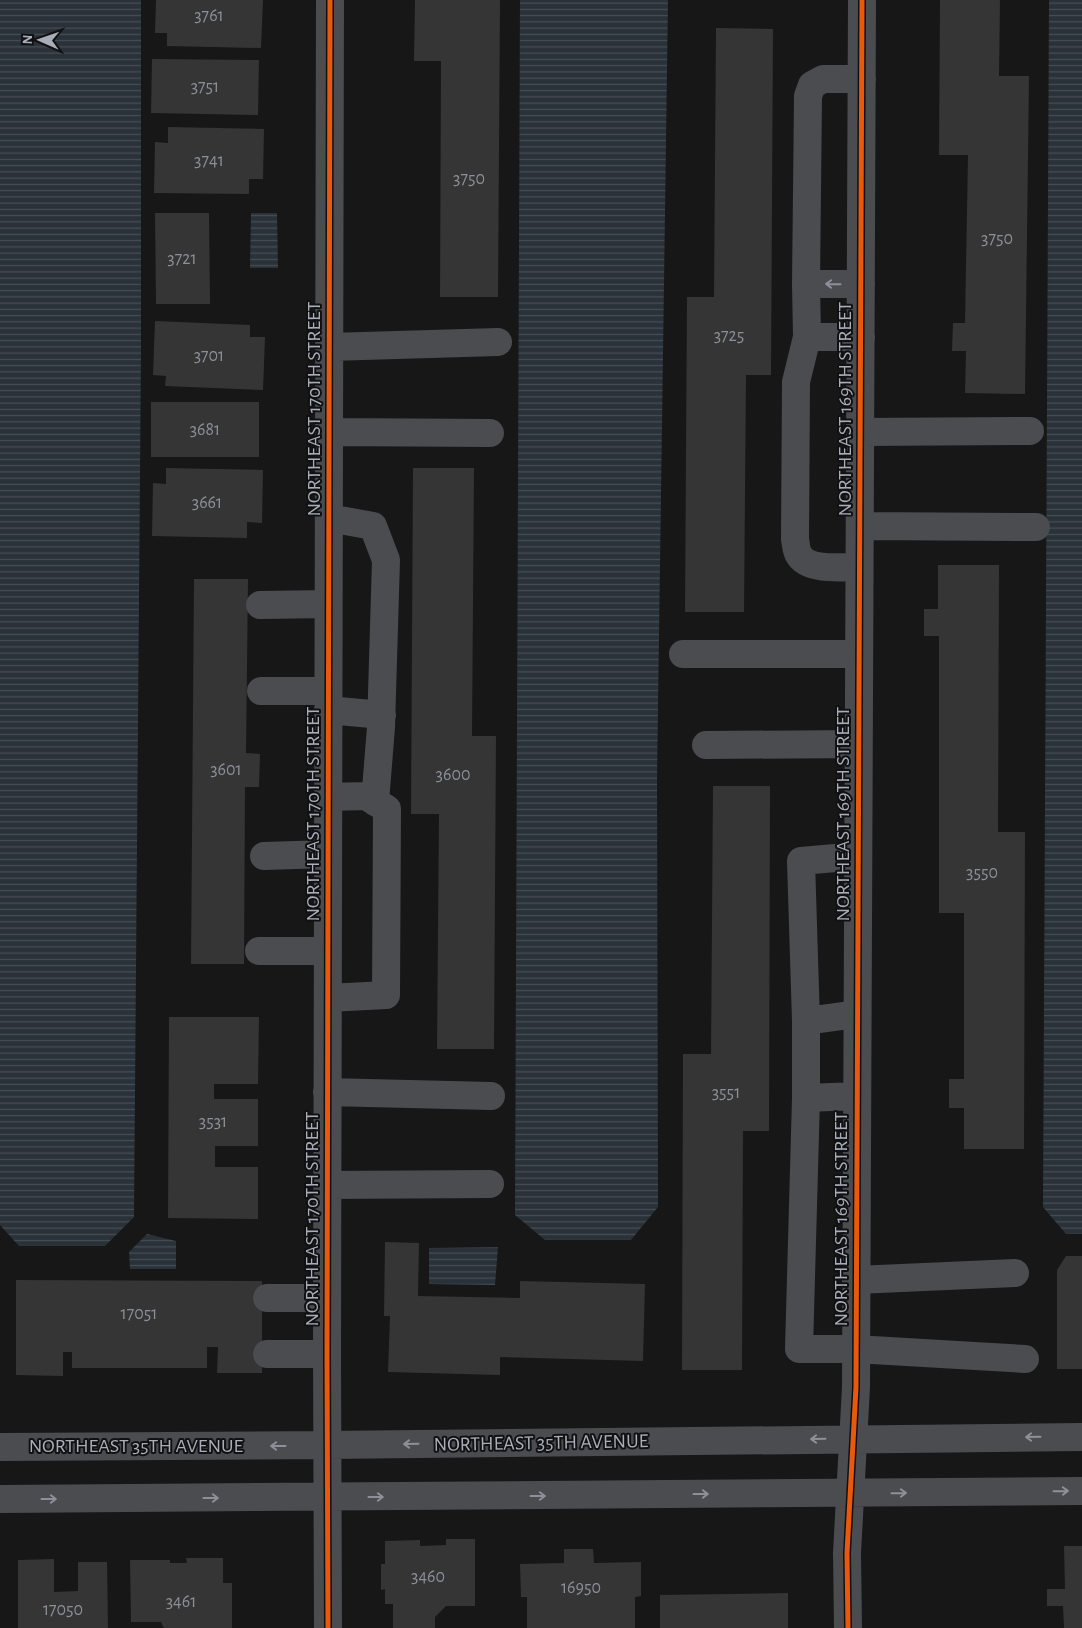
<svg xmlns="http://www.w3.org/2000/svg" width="1082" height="1628" font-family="'Alegreya Sans',sans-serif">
<defs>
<pattern id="water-rules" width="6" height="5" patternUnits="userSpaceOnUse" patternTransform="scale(1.25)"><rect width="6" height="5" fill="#2a3239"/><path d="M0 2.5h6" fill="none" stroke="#464d54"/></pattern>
</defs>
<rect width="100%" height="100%" fill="#171717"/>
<!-- water -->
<path fill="url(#water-rules)" d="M0,0H141V351L134,1217L105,1246H19L0,1225Z
M520,0H668L657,777L658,1207L631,1240H545L515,1215Z
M1049,0H1082V1234H1066L1043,1207Z
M251,213H277L278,268H250Z
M147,1234L176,1241V1269H130L129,1252Z
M498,1247L495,1285L429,1284V1248Z"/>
<!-- building -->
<path fill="#353536" d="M156,0H263L261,48L167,46V33H155Z
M415,0H500L498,297H440L441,61H414Z
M940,0H1000L999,76H1029L1025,394L965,393L966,351H952L953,323H965L968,155H939Z
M716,28L773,29L771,375H746L744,612H685L687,297H714Z
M152,59L259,60L258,115L151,113Z
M168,127L264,129L263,179H249V194L154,193L155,142L168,143Z
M155,213H209L210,304H156Z
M155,321L250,325V337H265L263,390L165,386L166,376L153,375Z
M151,402H259V457H151Z
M166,468L263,470L262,523L247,522V538L152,536L153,483L166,484Z
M413,468H474L472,736H496L494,1049H437L439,814H411Z
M938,565H999L998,832H1025L1024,1149H964V1108H949V1079H964V913H939V636H924V609H938Z
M194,579H248L246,753L260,754L259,787H245L244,964H191Z
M713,786H770L769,1131H743L742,1370H682L683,1054H711Z
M169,1017H259L258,1084H214V1099H258V1146H215V1167H258V1219L168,1218Z
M385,1242L419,1243L418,1296L520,1298V1281L645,1284L643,1361L500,1357V1375L388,1372L390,1316H384Z
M1066,1256H1082V1369H1057V1270Z
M16,1280L262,1281V1373H217L218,1347H207V1368H72V1352H63V1376L16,1375Z
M446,1539H475V1606H446L435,1617V1628H393V1604H385V1589L381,1590V1564H385V1541L420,1540V1546L446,1545Z
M1064,1546H1082V1628H1064L1063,1606H1047V1589H1065Z
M564,1549H593L594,1563L641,1562V1596L635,1597V1628H527V1597H521L520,1564L564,1563Z
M186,1558H223V1583H232V1628H164L161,1622H131L130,1560H170V1563H187Z
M54,1559V1592L78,1591V1562H107L108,1628H18V1560Z
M788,1593V1628H660V1595Z"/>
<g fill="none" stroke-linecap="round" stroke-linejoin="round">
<!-- minor -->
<path stroke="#4b4c50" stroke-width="28" d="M806,284H861
M807,337H861
M329,347L498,342
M329,432L490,433
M860,432L1030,431
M329,518L373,526L386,560L381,727L375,802
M860,526L1036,527
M859,567C843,567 808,571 799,555C796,551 796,544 795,539L796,382L807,337L806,284L808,96L812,85L823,79H862
M260,605L328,604
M683,654H859
M261,691H328
M328,710L382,715
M706,745L858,744
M264,856L328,854
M259,951H328
M328,998L386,995L387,809L366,796L328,797
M806,1021L801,861L858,856
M327,1092L491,1096
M857,1096L806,1098L799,1349H855L1025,1359
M806,1098V1021L857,1014
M327,1185L490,1184
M856,1280L1015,1273
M267,1298H327
M267,1354H327
M0,1447L327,1445L1082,1437
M0,1499L1082,1491
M328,1628L327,1354L330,0
M848,1628L847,1553L856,1387L862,0"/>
<!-- cycleway casing -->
<g stroke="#111113" stroke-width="8">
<path id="cycleway" d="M328,1628L327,1354L330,0
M848,1628L847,1553L856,1387L862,0"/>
</g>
<!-- cycleway -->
<use href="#cycleway" stroke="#e8590c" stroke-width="5"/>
</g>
<!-- one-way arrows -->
<defs><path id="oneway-shaft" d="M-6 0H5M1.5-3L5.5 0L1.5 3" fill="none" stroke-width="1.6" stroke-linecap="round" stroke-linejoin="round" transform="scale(1.25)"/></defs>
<g stroke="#8c9099">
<use href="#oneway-shaft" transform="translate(833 284) rotate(-179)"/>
<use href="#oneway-shaft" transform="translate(1033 1437) rotate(179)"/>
<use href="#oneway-shaft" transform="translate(818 1439) rotate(179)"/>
<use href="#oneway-shaft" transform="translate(411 1444) rotate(179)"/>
<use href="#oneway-shaft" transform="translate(278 1446) rotate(180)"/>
<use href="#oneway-shaft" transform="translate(1061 1491) rotate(-1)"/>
<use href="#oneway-shaft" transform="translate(899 1493) rotate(-1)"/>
<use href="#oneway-shaft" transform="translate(701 1494)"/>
<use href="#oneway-shaft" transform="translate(538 1496)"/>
<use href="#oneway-shaft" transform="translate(376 1497)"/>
<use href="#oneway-shaft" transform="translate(211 1498)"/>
<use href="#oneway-shaft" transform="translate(49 1499)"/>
</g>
<g text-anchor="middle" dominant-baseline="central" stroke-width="4" stroke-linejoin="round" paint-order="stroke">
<!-- number labels -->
<g font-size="18" fill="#8b8f98">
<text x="209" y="16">3761</text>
<text x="205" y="87">3751</text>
<text x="209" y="161">3741</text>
<text x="469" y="179">3750</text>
<text x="997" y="239">3750</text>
<text x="182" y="259">3721</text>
<text x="729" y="336">3725</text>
<text x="209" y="356">3701</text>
<text x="205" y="430">3681</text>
<text x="207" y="503">3661</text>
<text x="226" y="770">3601</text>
<text x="453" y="775">3600</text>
<text x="982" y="873">3550</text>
<text x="726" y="1093">3551</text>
<text x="213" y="1122">3531</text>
<text x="139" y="1314">17051</text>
<text x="428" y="1577">3460</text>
<text x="581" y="1588">16950</text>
<text x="181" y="1602">3461</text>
<text x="63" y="1610">17050</text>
</g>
<!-- street labels -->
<g font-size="20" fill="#a8adb8" stroke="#111113">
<text transform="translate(314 409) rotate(-90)">NORTHEAST 170TH STREET</text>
<text transform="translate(845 409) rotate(-90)">NORTHEAST 169TH STREET</text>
<text transform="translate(313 814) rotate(-90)">NORTHEAST 170TH STREET</text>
<text transform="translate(843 814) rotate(-90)">NORTHEAST 169TH STREET</text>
<text transform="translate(312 1219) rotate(-90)">NORTHEAST 170TH STREET</text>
<text transform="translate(841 1219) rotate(-90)">NORTHEAST 169TH STREET</text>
<text transform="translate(541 1443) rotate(-1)">NORTHEAST 35TH AVENUE</text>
<text x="136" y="1446">NORTHEAST 35TH AVENUE</text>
</g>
</g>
<!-- north arrow -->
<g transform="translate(40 40) rotate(272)" stroke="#111113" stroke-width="4" paint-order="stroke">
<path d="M0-4L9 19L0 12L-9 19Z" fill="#a8adb8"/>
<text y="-8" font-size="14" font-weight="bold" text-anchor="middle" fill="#a8adb8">N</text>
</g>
</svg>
